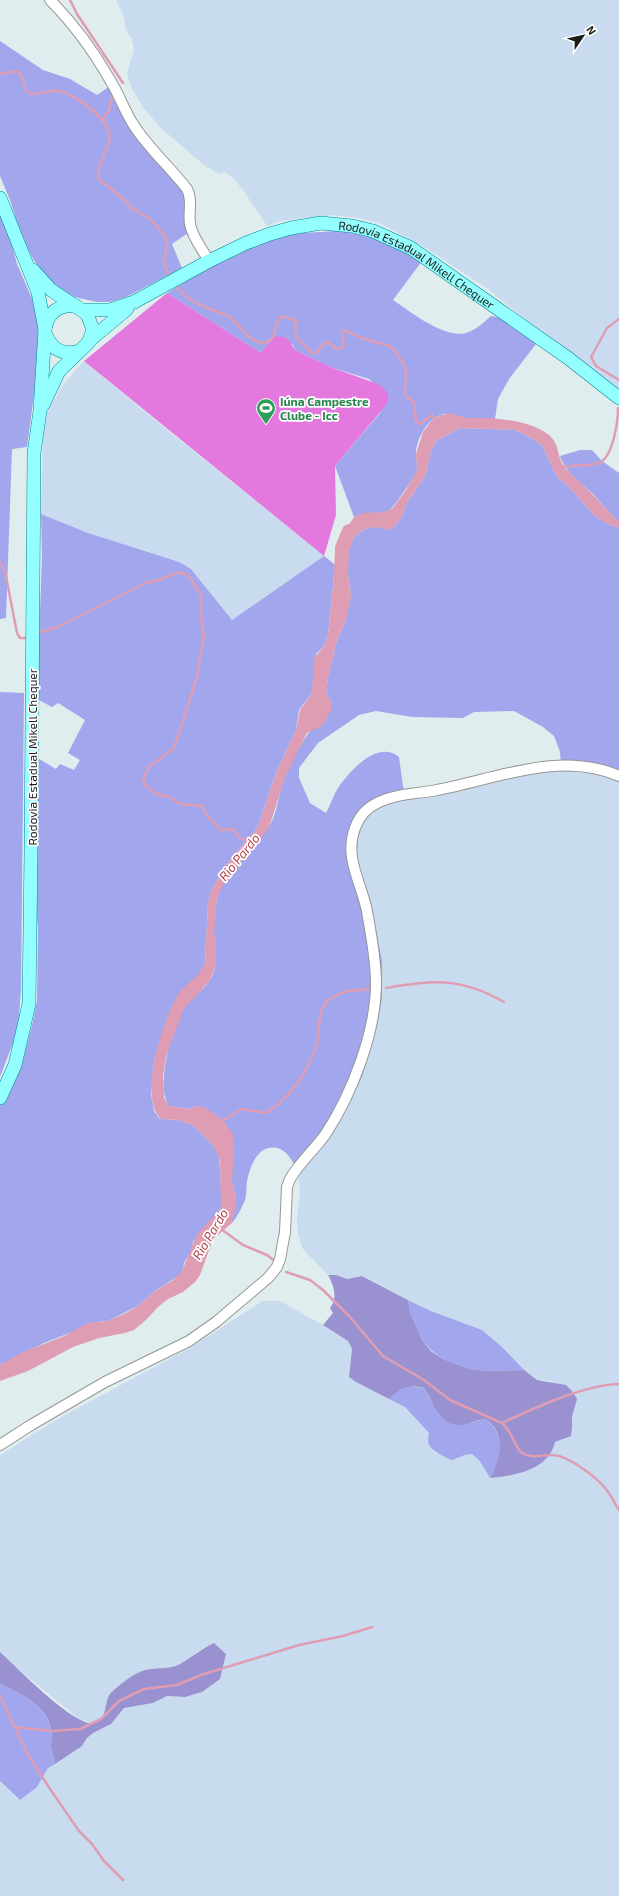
<svg xmlns="http://www.w3.org/2000/svg" width="619" height="1896" font-family="'Exo 2',sans-serif">
<rect width="100%" height="100%" fill="#e0edee"/>
<!-- farmland -->
<path fill="#c9dcef" d="M116,0H619V389L532,325L489,290L423,246L381,224L358,218L331,215L280,221L267,226L243,190L233,178L225,172L219,174L204,165L161,128L142,106L131,87L127,73L134,50L132,40L126,30L124,17Z
M84,361L145,412L324,556L232,620L191,569L88,533L41,514L43,433L46,415L60,389L73,373Z
M577,765L619,773V1894L618,1896H0V1781L18,1799L37,1787L48,1768L82,1746L87,1738L93,1733L106,1727L124,1708L153,1703L167,1696L185,1697L214,1643L203,1648L180,1664L166,1669L144,1670L126,1681L108,1697L105,1713L102,1719L93,1724L78,1718L24,1674L0,1652V1455L61,1417L190,1348L262,1301H280L323,1325L348,1341L352,1349L350,1366L390,1400L397,1402L405,1407L429,1433L428,1437L430,1446L435,1453L444,1455L451,1460L465,1454H472L479,1460L490,1478L539,1464L553,1450L554,1442L562,1440L572,1428V1417L575,1409L551,1381L537,1380L527,1374L481,1330L431,1311L363,1276L347,1279L336,1275H328L302,1248L298,1233L297,1219L300,1192L298,1173L334,1130L362,1077L382,1000V961L371,904L365,890L354,849L358,830L367,815L383,802L532,769Z"/>
<!-- grass -->
<path fill="#a1a6ed" d="M0,41L43,70L70,79L97,95L116,82L129,109L152,142L186,183L191,231L172,244L182,268L126,297L110,302H97L74,297L59,288L39,269L22,239L10,200L0,176Z
M0,199L17,264L34,303L39,322L37,372L27,447L12,449L6,618L0,619Z
M338,231C372,236 392,243 422,261L393,300C409,311 445,339 466,333C476,330 483,323 491,316C509,318 522,333 536,344L509,379L498,399L495,419C484,418 472,419 461,418C454,417 451,413 444,414C428,417 416,439 416,454C416,459 418,465 417,470C416,475 394,507 390,510C384,514 364,513 354,517L335,466L380,413L389,397L369,379L333,368L295,350L293,345L274,337L262,351L259,352L167,293C204,270 252,241 295,234C309,232 324,232 338,231Z
M460,428L515,430L531,438L542,445L557,477L568,486L595,516L608,524L619,528V773L561,766L560,752L554,736L543,727L514,711L474,712L463,718L412,717L376,711L359,715L318,743L299,768V778L310,803L326,813C331,804 334,793 340,785C352,769 378,740 399,757L404,793L383,802L367,815L358,830L354,849L365,890L371,904L382,961V1000L370,1049L362,1077L334,1130L298,1173C295,1164 287,1150 277,1148C258,1144 250,1166 247,1181C246,1187 247,1194 245,1200C242,1207 237,1218 231,1224L236,1198L232,1183V1159L222,1119L198,1106L188,1109L169,1106C155,1088 172,1026 184,1008C192,996 207,989 213,974C218,961 216,948 214,935C212,925 215,909 217,899C224,870 252,851 268,828C277,815 278,797 283,782C293,752 312,727 332,703L326,694L328,677L337,640L346,619L351,594L345,557L349,549L355,536L365,529L373,527L390,529L394,527L402,516L408,501L425,477L431,450L436,441Z
M580,450H592L602,461L619,473V521C609,514 603,505 595,496C582,483 566,474 560,456Z
M41,514L88,533L179,562L191,569L232,620L324,556L338,567L334,576L328,635L324,646L316,654L312,693L299,710L296,730L276,773L258,827L226,865L211,891L208,903L205,962L203,970L163,1033L154,1062L151,1094L154,1111L159,1118L161,1119L177,1120L193,1125L213,1145L219,1154L222,1201L221,1209L193,1242L191,1252L185,1261L182,1271L177,1277L155,1291L138,1306L108,1321L98,1322L44,1343L0,1365V1106L22,1064L33,1021L37,1001L38,930L33,853L36,757L56,769L60,764L74,770L80,760L68,753L85,720L58,703L52,707L37,699L42,557Z
M0,692L24,693L21,989L18,1030L0,1077Z
M408,1300L431,1311L482,1330L502,1347L524,1370L484,1371L470,1369L443,1359L431,1350L422,1340L410,1312Z
M409,1386L424,1388L432,1403L470,1423L485,1419C507,1433 500,1459 490,1478L479,1460L472,1454C464,1454 459,1458 451,1460C440,1453 424,1451 429,1433L405,1407L389,1399L396,1392Z
M0,1683C20,1695 47,1704 51,1729C52,1736 51,1742 51,1748C52,1753 54,1759 55,1764L48,1768L37,1787L20,1800L0,1781Z"/>
<!-- forest -->
<path fill="#9a92d0" d="M328,1275H336L347,1279L362,1276L408,1300L410,1312L422,1340L431,1351L443,1359L470,1369L485,1371L524,1370L537,1380L566,1385L573,1392L577,1399L572,1417V1428L571,1436L555,1442C549,1470 514,1476 490,1478C500,1459 507,1432 485,1419C477,1420 469,1424 461,1425C440,1427 433,1402 424,1388C409,1384 400,1388 389,1399L356,1382L349,1377L352,1349L348,1341L323,1325L333,1313L330,1308C338,1298 334,1286 328,1275Z
M214,1643L226,1654L220,1679L202,1692L185,1697L167,1696L153,1703L124,1708L111,1724L93,1733L87,1738L82,1746L55,1764C54,1759 52,1753 51,1748C51,1742 52,1736 51,1729C47,1704 20,1695 0,1683V1652C20,1670 68,1721 93,1724C111,1718 101,1699 114,1690C122,1683 134,1673 145,1670C157,1667 169,1670 180,1664C192,1657 201,1649 214,1643Z"/>
<!-- pitch -->
<path fill="#e378df" d="M167,293L259,352L262,351L274,337L281,336L288,339L295,350L333,368L378,384L386,391L389,397L386,405L335,466L336,515L324,556L84,361Z"/>
<!-- water -->
<path fill="#df9db4" d="M452,413C463,419 473,418 485,418C506,419 532,422 549,435C559,443 557,455 563,465C571,476 582,483 591,493C601,502 608,513 619,521V528L608,524L595,516L568,486L557,477L542,445L531,438L515,430L460,428L436,441L431,450L425,477L408,501L402,516L394,527L390,530L373,527L365,529L355,536L345,557L351,594L350,603L346,619L337,640L328,677L326,694L332,703L331,711L322,726L307,733L285,777L269,828L229,875L220,891L217,898L214,934L216,943V964L213,973L210,980L198,994L184,1008L166,1057L163,1076L164,1092V1098L169,1106L188,1109L198,1106L204,1107L222,1119L233,1134L234,1153L232,1183L236,1198L235,1209L231,1224L213,1239L200,1275L195,1282L183,1292L168,1299L158,1307L146,1320L134,1330L125,1333L99,1338L73,1347L28,1371L0,1381V1365L21,1353L64,1336L88,1323L108,1321L126,1313L138,1306L155,1291L172,1281L182,1271L197,1234L221,1209L220,1160L213,1145L193,1125L177,1120L161,1119C137,1098 164,1014 180,992C189,981 201,976 205,962L208,903L211,891L226,865L258,827L276,773L296,730L300,710L312,693L314,658L324,646L328,635L334,576L341,556L345,531L354,517L363,513L384,512L392,509L406,490L417,470L416,454L423,432L432,420L441,415Z"/>
<g fill="none" stroke-linecap="round" stroke-linejoin="round">
<!-- stream -->
<path stroke="#df9db4" stroke-width="2.5" d="M70,0L77,14L123,83
M0,74L18,71L21,75L27,92L31,94C40,95 49,89 58,91C76,94 114,121 109,142C106,154 96,166 99,179L126,201L131,208L149,218L165,236L167,246L164,262L170,278
M102,121L109,110L113,94
M175,285C184,296 193,303 207,308C216,311 224,313 232,319C241,326 252,346 266,342C279,339 272,321 283,316L296,321V337L312,353H316L325,342H328L336,349L342,348L344,345L342,332L345,330L361,338L390,346C406,362 409,372 404,394L414,403L416,422L420,424L430,416L435,417L437,419
M619,319L607,328L591,357L596,366L619,380
M562,467C572,465 592,466 599,463C613,457 618,422 618,408
M0,562L5,571L17,633L20,638H25
M38,633L57,627L143,584L162,579L179,572L189,576L201,596V616L204,635L197,677L174,748L150,766L143,779L146,786L157,794L169,797L180,804L202,806L208,817L221,830L233,829L239,837L248,842
M386,988C434,980 460,977 504,1002
M222,1121L241,1109L266,1113C291,1097 310,1070 317,1042C321,1028 316,1012 328,1001C339,990 357,990 372,989
M221,1229L243,1245L267,1255L276,1262
M286,1272L310,1280L323,1290L349,1316L383,1356L424,1380L450,1400L502,1423C513,1432 514,1447 522,1453C531,1459 543,1455 552,1455C568,1455 596,1477 606,1489C611,1495 614,1503 619,1510
M502,1423C535,1408 583,1385 619,1384
M0,1696L27,1753L48,1786L79,1831L92,1844L104,1861L123,1880
M14,1727L52,1731L80,1729L101,1719L119,1701L144,1689L177,1685L201,1675L299,1645L343,1636L372,1627"/>
<!-- river -->
<path stroke="#df9db4" stroke-width="14" d="M341,577L342,548L349,531"/>
<!-- minor casing -->
<g stroke="#969696" stroke-width="12">
<path id="minor" d="M50,0C73,23 94,52 110,80C119,94 124,110 133,124C148,148 170,167 187,189C193,200 188,212 190,224C192,237 203,250 209,261
M0,1445L31,1425L105,1382L189,1341L216,1322L268,1278L277,1267L280,1259L285,1232L287,1187L290,1179C299,1163 314,1150 325,1135C352,1094 376,1032 376,983C376,961 372,939 368,917C364,886 343,860 355,828C359,816 368,807 379,802C398,793 418,794 437,790C496,779 560,750 619,776"/>
</g>
<!-- major casing -->
<g stroke="#008493" stroke-width="14">
<g id="major">
<path d="M0,198L38,292L45,329L40,411L34,453L31,853L29,1004L15,1065L0,1098"/>
<path d="M33,270L51,290L87,314L92,327V333L88,343L59,371L43,405"/>
<path id="s1" d="M82,310H110L134,302L209,261L246,243L270,234L291,228L321,223L352,226L373,231L411,248L568,358L619,398"/>
<path d="M45,329C48,312 59,304 76,306"/>
<path d="M46,335C52,350 64,356 80,351"/>
<path d="M90,340L127,309"/>
</g>
</g>
<!-- minor -->
<use href="#minor" stroke="#fff" stroke-width="10"/>
<!-- major -->
<use href="#major" stroke="#94ffff" stroke-width="13"/>
</g>
<!-- icons -->
<defs>
<g id="stadium-pin" transform="scale(1)"><path d="M0 17L-7.5 6A9.5 9.5 0 1 1 7.5 6Z" fill="#2e9e5b" stroke="#fff"/><path d="M0-5a6.5 5 0 1 0 0 10a6.5 5 0 1 0 0-10ZM-3.5-1.8h7v3.6h-7Z" fill="#fff"/></g>
</defs>
<g fill-rule="evenodd">
<use href="#stadium-pin" x="266" y="408"/>
</g>
<g text-anchor="middle" dominant-baseline="central" stroke-width="3.5" stroke-linejoin="round" paint-order="stroke">
<!-- street labels -->
<g font-size="12" fill="#1c1c1c" stroke="#fff">
<text stroke="none"><textPath href="#s1" startOffset="364">Rodovia Estadual Mikell Chequer</textPath></text>
<text transform="translate(32 757) rotate(-90)">Rodovia Estadual Mikell Chequer</text>
</g>
<!-- leisure labels -->
<g font-size="12" font-weight="bold" fill="#27864d" stroke="#fff" text-anchor="start">
<text x="280" y="401">Iúna Campestre<tspan x="280" dy="14">Clube - Icc</tspan></text>
</g>
<!-- water labels -->
<g font-size="13" font-style="italic" fill="#b1424a" stroke="#fff">
<text transform="translate(239 857) rotate(-51)">Rio Pardo</text>
<text transform="translate(210 1234) rotate(-59)">Rio Pardo</text>
</g>
</g>
<!-- north arrow -->
<g transform="translate(583 36) rotate(56)" stroke="#ffffff" stroke-width="3" paint-order="stroke">
<path d="M0-3L7 15L0 10L-7 15Z" fill="#1c1c1c"/>
<text y="-6" font-size="11" font-weight="bold" text-anchor="middle" fill="#1c1c1c">N</text>
</g>
</svg>
